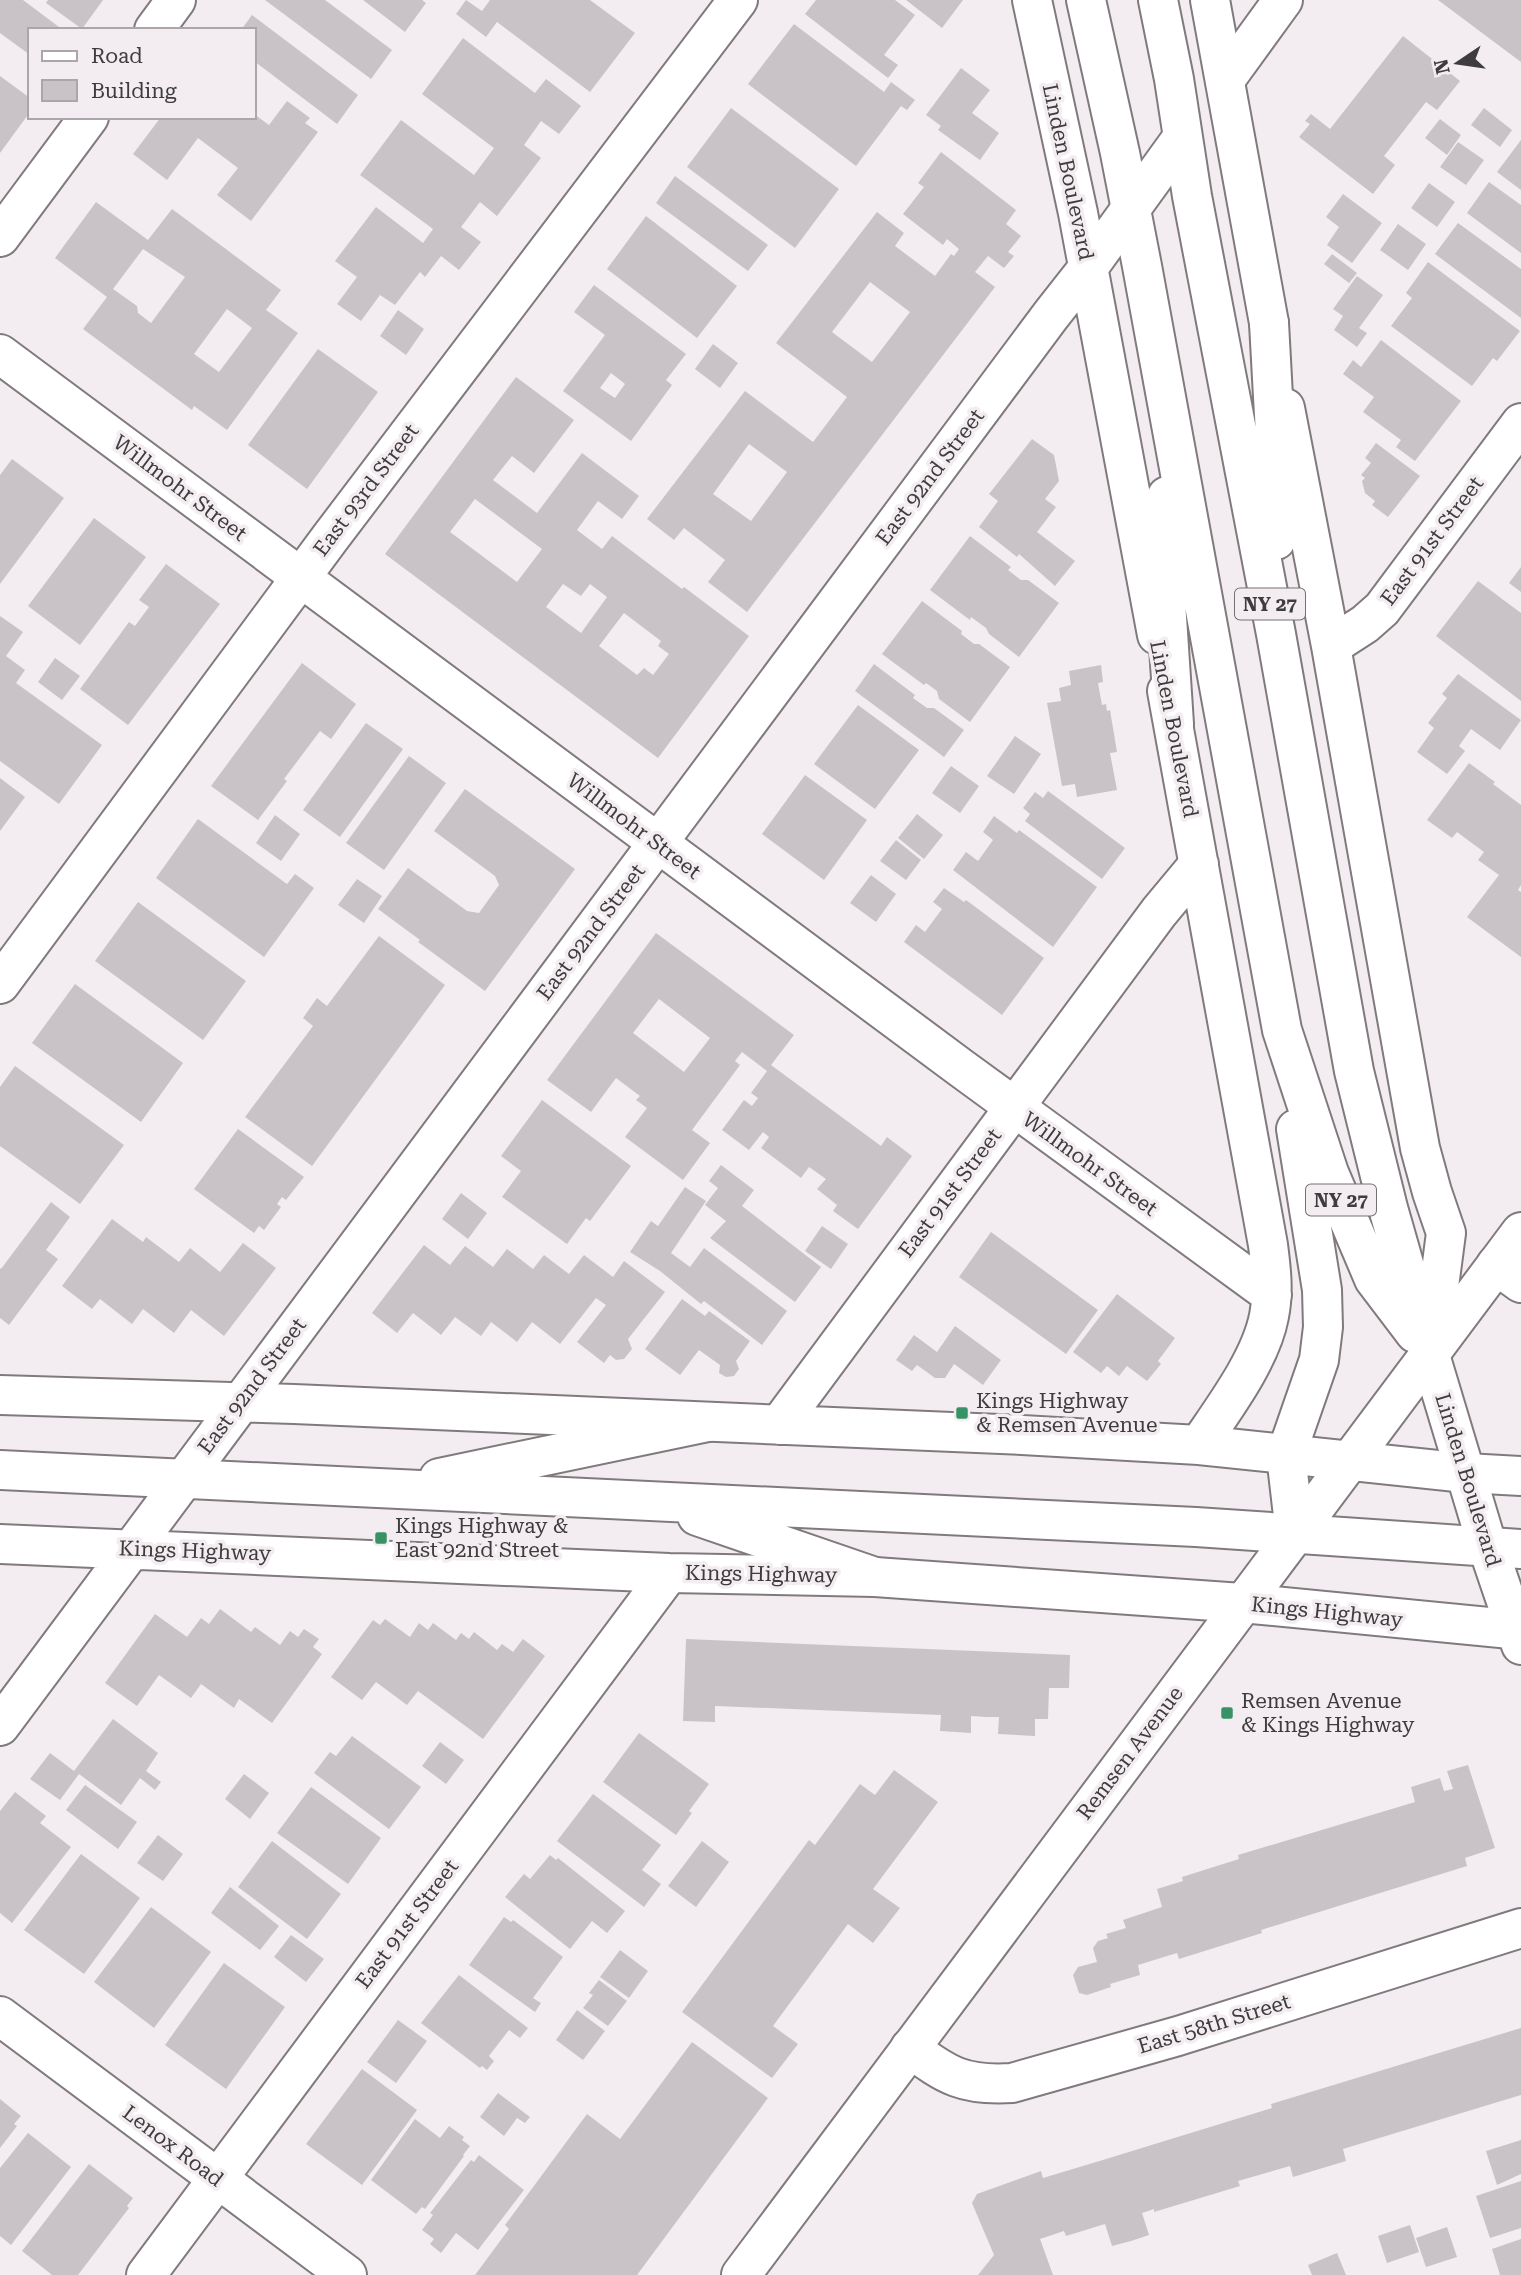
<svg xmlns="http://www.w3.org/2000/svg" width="1521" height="2275" font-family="'Roboto Serif',serif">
<rect width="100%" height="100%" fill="#f3edf1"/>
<!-- building -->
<path fill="#c9c3c7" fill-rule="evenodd" d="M0,0H23L63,30H30V55L0,33Z
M48,0H103L82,29L46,3Z
M265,0H325L392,50L371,79Z
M363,0H422L426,3L405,32Z
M466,0L482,11L490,0H590L635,33L590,92L497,22L486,37L456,14Z
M816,0H895L915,15L884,55L898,65L888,78L805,14Z
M906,0H963L942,28Z
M1438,0H1521V62Z
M252,15L358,95L337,124L254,61V30H241Z
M794,24L884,92L891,82L915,100L907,110L901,106L856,166L748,84Z
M1403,36L1460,81L1437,110L1426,102L1384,156L1395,165L1373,194L1299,137L1310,124L1305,121L1311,114L1330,129Z
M463,38L535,93L546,79L581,106L559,134L541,121L524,145L541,158L497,216L480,202L461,227L481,242L459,270L441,256L425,277L420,272L395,305L380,295L361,321L337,304L357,277L335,261L376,207L423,243L433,229L360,175L401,120L474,175L494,148L422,94Z
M961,68L990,90L972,113L999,133L980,160L938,130L941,126L926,115Z
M0,76L30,98V112L0,153Z
M287,101L310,118L305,123L318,132L251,221L217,195L238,168L198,138L167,180L133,154L161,117H254V114L269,125Z
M731,108L839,189L795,248L687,167Z
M1484,108L1512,130L1500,147L1471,125Z
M1440,119L1461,135L1447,155L1425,138Z
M1521,140V190L1497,172Z
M1458,142L1484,160L1466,185L1440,167Z
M941,152L1016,210L1006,224L1021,236L1008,252L1014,256L1004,268L988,256L975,272L995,287L747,612L708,582L725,560L684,528L674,540L647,519L745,391L813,442L847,397L776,343L877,212L904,233L895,246L935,276L951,254L954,256L959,249L947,239L943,245L903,214L924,187L918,183ZM870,282L910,312L872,362L832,332ZM749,444L787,472L751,521L713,494Z
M675,176L768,245L748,271L656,203Z
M1489,182L1521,205V253L1467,213Z
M1429,183L1455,202L1437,227L1411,208Z
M1343,194L1382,223L1352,263L1327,245L1339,227L1326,217Z
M96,202L148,240L172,209L281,290L266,310L298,333L227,430L194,406L192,410L83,329L107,297L55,258ZM143,249L185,277L151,323L138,313L137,306L113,289ZM227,309L252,328L219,372L194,354Z
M646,216L737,286L697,338L607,269Z
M1458,223L1521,269V318L1435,254Z
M1398,224L1426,244L1408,270L1380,250Z
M1332,254L1357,273L1349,283L1324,264Z
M1428,262L1520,331L1497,361L1493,358L1472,386L1391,326L1412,298L1406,293Z
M1357,276L1383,295L1359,328L1367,333L1357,347L1334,330L1343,316L1333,309Z
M594,285L686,354L666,380L672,385L631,441L563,391L605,335L574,312ZM611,373L625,384L615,398L600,388Z
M398,310L424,329L406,355L380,336Z
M1381,340L1461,401L1415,461L1396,447L1401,440L1363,412L1374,397L1343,374L1353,360L1361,367Z
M713,344L738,363L720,388L695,369Z
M318,349L378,392L307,489L248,445Z
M516,377L574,420L534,473L512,456L493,480L537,513L582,453L639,496L622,519L598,501L577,530L602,549L612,536L682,589L684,587L749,636L658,758L385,554ZM475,499L542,549L517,582L450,532ZM563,584L581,596L590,584L607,597L581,633L546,607ZM624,613L661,641L658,646L669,654L653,675L644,668L637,675L599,646Z
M1032,439L1054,455L1059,481L1045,499L1056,507L1037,532L1075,561L1055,586L1019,554L1017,557L979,527L998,501L989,494Z
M1376,443L1420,476L1388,517L1372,505L1375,501L1365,493L1362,481L1365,478L1361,475L1371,463L1365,458Z
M12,459L64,498L0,584V475Z
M94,518L146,557L80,645L28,606Z
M970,536L1011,567L1008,570L1021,580H1028L1059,603L1019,657L989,634L986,628L971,617L970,620L930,590Z
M166,564L220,604L128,725L80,689L129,622L135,626L149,607L139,600Z
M1521,567V592L1509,583Z
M1478,581L1521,613V701L1436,636Z
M922,601L962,631L961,634L974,644H979L1010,667L970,722L939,699L937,691L926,683L924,685L882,654Z
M0,616L23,632L6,656L25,670L16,683L102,745L59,804L0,761Z
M55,658L80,676L62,700L38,682Z
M302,663L356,704L331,739L320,731L284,779L287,781L258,820L211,786Z
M874,664L915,695L913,698L927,708H934L964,730L944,757L855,691Z
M1101,665L1103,682L1098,683L1102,705L1106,704L1107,711L1110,710L1117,752L1110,753L1117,790L1077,797L1075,784L1062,786L1047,703L1061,701L1059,688L1071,685L1069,671Z
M1458,674L1521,720L1500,750L1471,729L1459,746L1465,751L1447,774L1417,752L1434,728L1428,723L1447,698L1442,694Z
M858,705L919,750L875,809L814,764Z
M366,723L403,749L340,837L303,810Z
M1015,736L1041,754L1014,794L987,776Z
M409,756L446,783L384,870L346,843Z
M1469,763L1495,782L1493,784L1521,805V885L1518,890L1521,892V957L1467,917L1499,875L1478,860L1484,852L1457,832L1452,838L1427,820Z
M951,766L979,786L960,813L932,793Z
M805,775L867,820L824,880L762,834Z
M0,778L25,797L0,831Z
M465,789L575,869L485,991L418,942L420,940L378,909L408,868L467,911L479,913L499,885L495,876L434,831Z
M1048,791L1125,848L1102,879L1025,821L1030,814L1023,808L1035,792L1043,798Z
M917,814L943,835L924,859L898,838Z
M275,815L300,834L281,861L256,843Z
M994,816L1017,833L1019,830L1097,887L1053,947L953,870L966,852L978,861L993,840L983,832Z
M198,819L287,884L295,874L314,888L264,957L156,878Z
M896,840L921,860L906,880L880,861Z
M871,875L896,894L876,922L850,903Z
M357,879L382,896L364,923L338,905Z
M944,888L964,902L966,900L1044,958L1002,1015L904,942L916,925L925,932L933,921L942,909L933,902Z
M138,902L246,981L203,1040L95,961Z
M656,933L794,1035L771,1065L881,1146L887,1137L912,1156L858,1229L833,1211L837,1205L817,1189L826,1179L809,1167L801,1178L761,1148L769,1137L763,1132L749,1150L722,1130L744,1100L752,1106L758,1098L751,1093L767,1071L742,1052L735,1061L740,1065L692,1130L710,1143L683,1180L625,1137L647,1108L636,1100L640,1096L616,1078L591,1112L547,1080ZM659,999L710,1038L684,1072L633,1033Z
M379,936L445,985L312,1166L245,1117L313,1026L303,1018L317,998L327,1006Z
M75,984L183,1063L141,1122L32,1043Z
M15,1066L124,1145L80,1204L0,1146V1087Z
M542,1100L631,1166L590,1221L586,1218L567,1244L502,1197L521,1171L501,1156Z
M238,1129L304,1177L286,1200L282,1197L277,1204L281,1207L264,1230L259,1226L254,1233L194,1189Z
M721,1165L754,1190L742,1206L821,1267L795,1302L710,1238L726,1221L705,1205L718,1188L709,1181Z
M685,1187L706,1201L671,1253L690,1267L704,1248L787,1311L762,1345L704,1301L701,1304L660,1271L630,1252L651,1221L658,1226Z
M461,1193L487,1213L468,1239L442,1219Z
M51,1202L70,1217L46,1250L58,1259L9,1325L0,1318V1268L1,1269Z
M112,1219L143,1242L146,1237L179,1262L190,1248L220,1272L243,1243L276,1268L224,1336L191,1310L174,1333L143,1309L132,1324L100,1299L92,1309L62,1286Z
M822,1226L848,1244L831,1269L805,1251Z
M991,1232L1098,1310L1066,1354L959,1277Z
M424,1245L450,1265L465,1246L493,1267L507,1249L533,1269L544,1255L569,1274L584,1255L613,1277L624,1261L665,1292L628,1339L632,1349L624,1359L616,1360L610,1355L604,1363L577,1342L606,1305L596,1298L560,1344L532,1322L517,1342L491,1322L481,1336L455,1317L441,1335L413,1313L397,1333L372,1313Z
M1117,1294L1175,1338L1158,1361L1161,1364L1147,1381L1127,1366L1119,1376L1107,1366L1101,1373L1073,1352Z
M682,1299L705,1316L709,1311L750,1341L736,1361L739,1369L734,1376L726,1377L719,1373L720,1365L699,1350L680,1375L645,1349Z
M955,1326L1001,1360L983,1385L954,1364L945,1378H935L917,1365L912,1371L896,1360L914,1335L937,1352Z
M220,1609L251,1632L255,1627L280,1645L290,1631L298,1637L304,1629L319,1639L313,1647L322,1654L272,1723L239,1699L234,1708L201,1684L191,1698L159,1675L137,1706L105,1683L155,1614L187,1637L201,1618L209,1624Z
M385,1619L410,1637L419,1623L428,1630L433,1623L456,1640L461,1633L469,1639L474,1632L497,1650L502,1644L513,1652L523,1639L545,1656L483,1739L418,1691L407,1705L376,1682L362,1700L331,1677L373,1620L380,1625Z
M686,1639L1070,1655L1069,1688H1049L1048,1719H1035V1736L998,1734L999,1717H986L971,1716V1733L940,1731L941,1715L891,1713L715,1706V1722L683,1721Z
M113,1719L158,1753L146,1771L161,1782L155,1790L140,1778L121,1805L79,1774L60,1800L30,1779L50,1753L74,1771Z
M639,1733L709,1784L689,1811L692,1813L676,1835L603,1782Z
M352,1736L421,1787L389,1829L314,1773L330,1752L336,1756Z
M440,1742L464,1760L446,1784L422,1766Z
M1468,1765L1495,1848L1465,1858L1467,1866L1261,1930L1262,1933L1179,1959L1177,1953L1138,1965L1140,1975L1110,1984L1111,1987L1087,1995L1079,1993L1073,1975L1078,1967L1097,1962L1093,1948L1098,1941L1108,1938L1106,1934L1126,1928L1123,1920L1162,1907L1157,1889L1183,1881L1182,1877L1239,1859L1238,1855L1415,1802L1411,1787L1440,1778L1444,1791L1453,1789L1447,1771Z
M894,1770L938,1802L873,1889L900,1908L873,1943L848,1924L773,2026L798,2044L772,2078L682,2012L809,1840L815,1845L860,1784L875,1795Z
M244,1774L269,1793L250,1819L225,1799Z
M85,1785L137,1822L118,1849L66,1810Z
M311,1787L381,1838L348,1884L277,1833Z
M15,1792L46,1816L40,1823L71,1847L12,1923L0,1913V1811Z
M593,1794L661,1845L642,1870L661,1884L644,1907L557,1841Z
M158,1835L183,1854L163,1881L137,1863Z
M272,1841L341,1894L307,1939L238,1887Z
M702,1841L729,1862L696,1907L668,1886Z
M81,1854L140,1898L84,1974L24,1930Z
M550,1855L556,1860L558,1858L625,1911L607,1933L592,1921L570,1949L505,1897L524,1874L530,1879Z
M230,1887L279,1926L260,1950L211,1913Z
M151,1907L211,1952L154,2028L94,1982Z
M504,1917L511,1922L513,1920L563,1957L533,1998L541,2003L535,2012L469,1965Z
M291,1935L324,1959L306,1982L274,1957Z
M620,1950L648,1971L629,1998L600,1977Z
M224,1963L285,2007L226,2089L165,2045Z
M459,1975L528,2028L520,2038L509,2030L489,2056L494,2061L487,2070L482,2066L480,2068L421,2023Z
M599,1980L627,2001L608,2026L583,2008L593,1995L589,1993Z
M577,2010L605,2031L583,2060L556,2040Z
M398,2020L427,2041L396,2083L367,2062Z
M1521,2028V2095L1343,2149L1346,2161L1293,2177L1290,2166L1238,2181L1240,2186L1154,2212V2209L1142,2213L1149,2235L1131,2241L1112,2246L1105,2224L1066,2236L1064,2231L1040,2239L1053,2275H978L994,2255L972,2203L977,2194L1041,2171L1043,2178L1106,2159L1272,2108L1271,2104Z
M692,2042L768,2098L637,2275H475L509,2229L505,2225L587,2114L620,2139Z
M362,2069L417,2110L362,2185L306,2144Z
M498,2093L530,2117L525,2123L517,2118L504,2136L480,2117Z
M0,2099L21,2116L14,2124L17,2126L0,2148Z
M415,2119L440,2138L449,2126L464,2137L462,2140L470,2146L463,2155L464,2156L425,2209L422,2207L416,2214L371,2180Z
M28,2133L71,2167L11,2245L0,2236V2168Z
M1521,2140V2174L1497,2185L1486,2151Z
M479,2155L524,2190L478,2250L456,2233L441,2253L430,2244L434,2239L422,2230L433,2215L430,2213L471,2160L474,2162Z
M89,2164L133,2198L127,2206L129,2208L78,2275H52L22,2251Z
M1521,2181V2228L1490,2238L1476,2196Z
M1410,2225L1419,2252L1387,2263L1378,2236Z
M1447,2227L1457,2257L1426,2267L1416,2238Z
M1521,2239V2275H1500L1492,2249Z
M1337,2253L1346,2275H1312L1308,2265Z"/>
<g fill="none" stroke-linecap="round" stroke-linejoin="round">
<!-- minor casing -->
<g stroke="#807a7e" stroke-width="42">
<path id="minor" d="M1032,0L1078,213L1157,635
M154,30L176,0
M1225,80L1283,0
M0,237L89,117
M0,354L961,1068L1272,1295
M1285,408L1331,646L1420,1148L1432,1192L1446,1233L1430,1355
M1331,646L1365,624L1382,609L1521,423
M1167,691L1268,1245C1271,1268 1274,1292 1269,1316C1261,1359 1224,1408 1199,1445
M0,984L330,538L738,0
M1496,1265L1521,1283
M0,1395L294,1404L1022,1435L1199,1445L1466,1473L1521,1476
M779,1425L1159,912L1199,864
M0,1544L669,1573L875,1577L1242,1603L1521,1630
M0,1726L1051,315L1088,268L1182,138
M0,2016L347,2275
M910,2048C947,2076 964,2086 1012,2083L1178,2036L1521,1928
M146,2275L669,1573"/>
</g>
<!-- major casing -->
<g stroke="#807a7e" stroke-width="42">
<path id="major" d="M1210,0L1269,323
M0,1470L1196,1527L1521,1549
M439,1478L708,1422
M697,1516L875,1577
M741,2275L1521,1232"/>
</g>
<!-- highway casing -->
<g stroke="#807a7e" stroke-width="42">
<path id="highway" d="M1086,0L1120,153L1142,266L1282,1030L1329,1173L1374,1279L1415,1333
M1158,0L1174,79L1192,196L1276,634L1354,1071L1388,1208L1430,1355L1488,1548L1521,1645
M1269,323L1276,452V540
M1167,496L1166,602L1174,724
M1295,1533L1286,1455L1319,1360L1323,1327L1322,1290L1296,1129"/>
</g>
<!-- minor -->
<use href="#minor" stroke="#fff" stroke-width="38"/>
<!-- major -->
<use href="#major" stroke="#fff" stroke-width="38"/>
<!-- highway -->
<use href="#highway" stroke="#fff" stroke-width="38"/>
</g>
<!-- markers -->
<g fill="#399166" stroke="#f3edf1" stroke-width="2.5">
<rect x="955" y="1406" width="14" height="14" rx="3.5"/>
<rect x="374" y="1531" width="14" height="14" rx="3.5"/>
<rect x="1220" y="1706" width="14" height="14" rx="3.5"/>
</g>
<g text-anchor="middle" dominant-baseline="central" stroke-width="7" stroke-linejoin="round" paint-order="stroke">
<!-- shield labels -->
<g fill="#f3edf1" stroke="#747173" stroke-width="2">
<rect x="1235" y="588.5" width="70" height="31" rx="5"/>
<rect x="1306" y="1184.5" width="70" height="31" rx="5"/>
</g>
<g font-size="19" font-weight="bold" fill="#3e3c3d">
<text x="1270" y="604">NY 27</text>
<text x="1341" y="1200">NY 27</text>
</g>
<!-- street labels -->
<g font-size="21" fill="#3e3c3d" stroke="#f3edf1">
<text transform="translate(1068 172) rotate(78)">Linden Boulevard</text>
<text transform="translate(930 477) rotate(-53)">East 92nd Street</text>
<text transform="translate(180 488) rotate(37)">Willmohr Street</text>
<text transform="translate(366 490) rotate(-53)">East 93rd Street</text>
<text transform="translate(1432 541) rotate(-53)">East 91st Street</text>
<text transform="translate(1174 729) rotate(79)">Linden Boulevard</text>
<text transform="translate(634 826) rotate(37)">Willmohr Street</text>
<text transform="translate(591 932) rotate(-53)">East 92nd Street</text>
<text transform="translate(1090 1164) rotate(36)">Willmohr Street</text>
<text transform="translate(950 1193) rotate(-53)">East 91st Street</text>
<text transform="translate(252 1386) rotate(-53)">East 92nd Street</text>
<text transform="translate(1468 1480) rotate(73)">Linden Boulevard</text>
<text transform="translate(195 1551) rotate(2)">Kings Highway</text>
<text transform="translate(761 1574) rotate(1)">Kings Highway</text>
<text transform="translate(1327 1612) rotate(6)">Kings Highway</text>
<text transform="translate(1130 1753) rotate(-53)">Remsen Avenue</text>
<text transform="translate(407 1924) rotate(-53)">East 91st Street</text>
<text transform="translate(1214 2024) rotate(-17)">East 58th Street</text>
<text transform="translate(173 2146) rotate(37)">Lenox Road</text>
</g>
<!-- poi labels -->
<g font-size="21" fill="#3e3c3d" stroke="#f3edf1" text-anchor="start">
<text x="976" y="1401">Kings Highway<tspan x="976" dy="24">&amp; Remsen Avenue</tspan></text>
<text x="395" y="1526">Kings Highway &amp;<tspan x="395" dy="24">East 92nd Street</tspan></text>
<text x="1241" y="1701">Remsen Avenue<tspan x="1241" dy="24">&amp; Kings Highway</tspan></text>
</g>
</g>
<!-- legend -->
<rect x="28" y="28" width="228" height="91" fill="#f3edf1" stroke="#aba6a9" stroke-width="2"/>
<rect x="42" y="51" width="35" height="10" fill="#ffffff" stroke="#aba6a9" stroke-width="2"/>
<text x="91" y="63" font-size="21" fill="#3e3c3d">Road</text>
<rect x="42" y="80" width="35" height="21" fill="#c9c3c7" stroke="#aba6a9" stroke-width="2"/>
<text x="91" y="98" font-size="21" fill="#3e3c3d">Building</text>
<!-- north arrow -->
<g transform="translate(1458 63) rotate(257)" stroke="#f3edf1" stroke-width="5" paint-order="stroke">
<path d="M0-5L12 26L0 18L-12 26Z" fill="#3e3c3d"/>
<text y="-10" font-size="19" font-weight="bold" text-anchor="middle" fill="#3e3c3d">N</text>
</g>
</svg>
